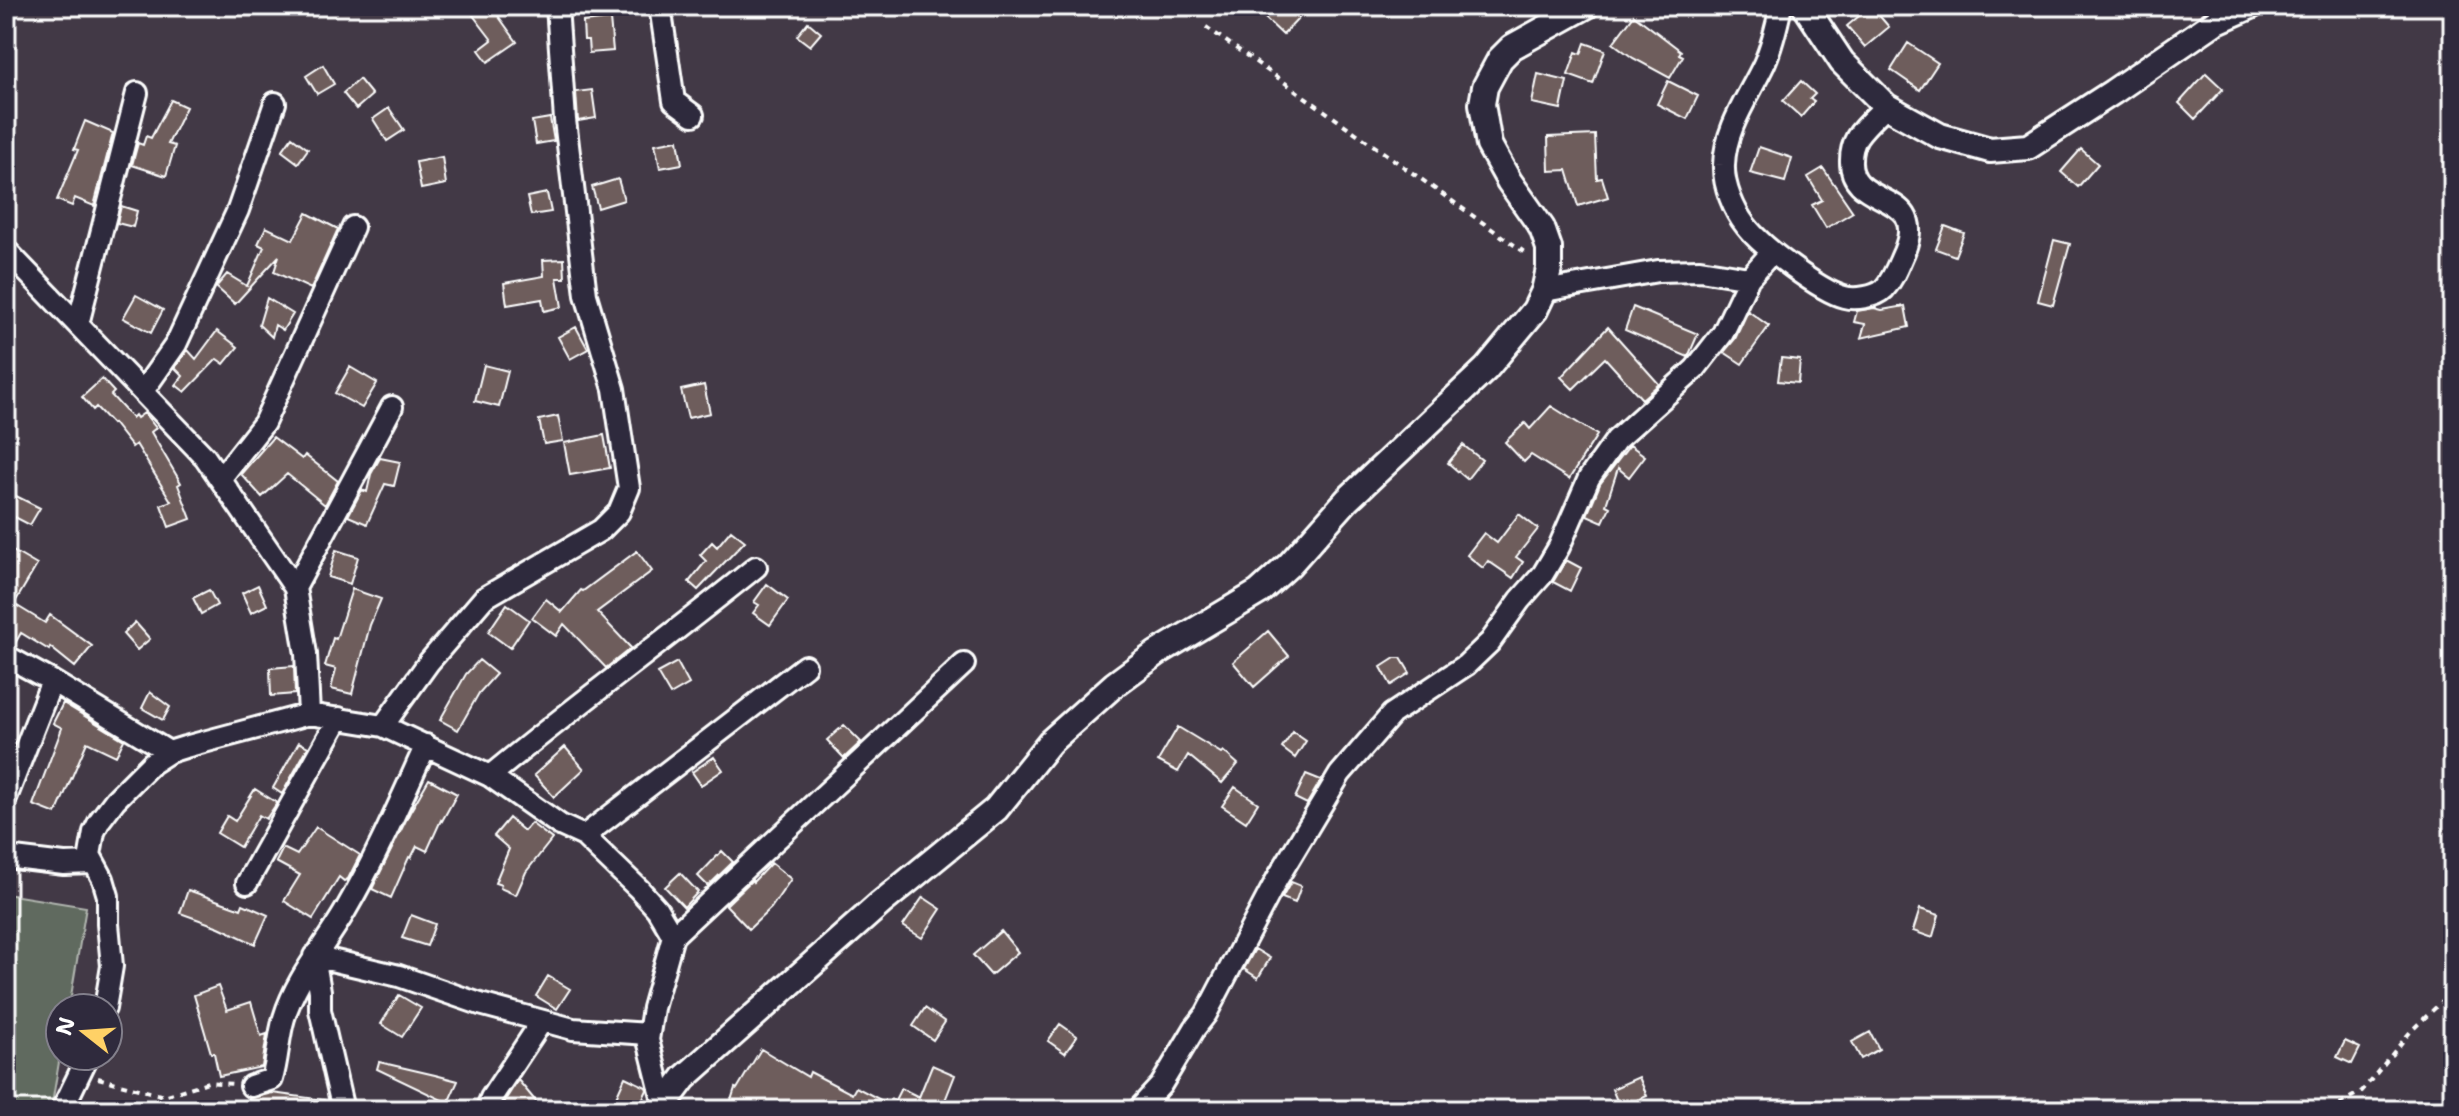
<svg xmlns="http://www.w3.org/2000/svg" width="2459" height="1116" font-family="'Shantell Sans',sans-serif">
<rect width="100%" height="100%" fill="#423946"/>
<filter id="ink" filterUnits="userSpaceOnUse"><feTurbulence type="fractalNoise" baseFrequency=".0125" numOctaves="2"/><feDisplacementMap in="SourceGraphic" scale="16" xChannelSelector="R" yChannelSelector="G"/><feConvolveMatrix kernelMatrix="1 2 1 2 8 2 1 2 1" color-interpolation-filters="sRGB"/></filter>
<g filter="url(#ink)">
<!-- green -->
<path fill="#616b5f" stroke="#b0b5af" stroke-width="2" d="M6,894L86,907L69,1008H60V1056L51,1110H21L6,1107Z"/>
<!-- building -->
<path fill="#6e5d5b" stroke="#fff" stroke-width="2" d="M466,6H491L517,42L488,62L479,50L492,40Z
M1277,6H1287L1299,18L1283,35L1265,18Z
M1871,6L1889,27L1865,47L1847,26Z
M1634,15L1681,51L1679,54L1683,56L1670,78L1633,58L1613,43Z
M610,19L613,51L589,53L588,40H584L583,22Z
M808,22L821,33L810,46L797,36Z
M1585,43L1605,50L1593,84L1568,75L1576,52L1581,54Z
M1908,43L1938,63L1920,90L1891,70Z
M323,65L334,84L317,94L306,76Z
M2206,73L2223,89L2195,119L2179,103Z
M1538,74L1567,81L1561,109L1532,103Z
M359,79L372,95L356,109L343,93Z
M1668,81L1698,96L1687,119L1657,104Z
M1801,81L1815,94L1810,99L1814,102L1801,117L1783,101Z
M592,90L596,118L578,121L576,92Z
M171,100L186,107L168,144L175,146L166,176L132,165L138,143L143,145L146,136L151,138Z
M389,108L404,130L387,141L373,119Z
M550,118L554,141L536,144L532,121Z
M85,121L113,133L94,206L75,198L72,206L57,200L78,150L74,149Z
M1595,135L1597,179L1602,178L1608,197L1578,206L1567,170L1549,171L1548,137Z
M292,137L308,149L298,163L282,151Z
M678,140L682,164L660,168L655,144Z
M1759,147L1792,158L1785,182L1750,173Z
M2081,149L2098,164L2078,187L2061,172Z
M442,157L446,184L421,189L416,162Z
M1823,168L1853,212L1826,228L1812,205L1822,200L1808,177Z
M618,179L624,200L598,208L592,187Z
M547,193L551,212L531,215L527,197Z
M121,206L137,211L133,227L117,223Z
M307,213L338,229L311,289L274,272L279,256L235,304L216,287L227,274L247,286L264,247L258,244L266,227L293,240Z
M1945,226L1964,233L1955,256L1936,249Z
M2054,240L2070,244L2053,305L2038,301Z
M564,259L565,278H557L562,307L544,311L542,299L507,305L504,283L544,276L543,260Z
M136,295L163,310L151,333L123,318Z
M267,298L293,314L283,330L275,325L272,337L259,325Z
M1905,306L1909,327L1861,338L1865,324L1854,322L1857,311L1874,308L1882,310Z
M1633,307L1698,334L1688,357L1625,330Z
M1748,311L1769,326L1742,364L1724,352L1735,339Z
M576,327L588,349L570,359L558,337Z
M1608,327L1659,384L1642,399L1605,358L1573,389L1561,377Z
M217,331L238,347L224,364L217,359L185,392L176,385L183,376L175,368L188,350L196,359Z
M1781,358L1800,360L1798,383L1778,381Z
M484,365L508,371L499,407L475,401Z
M350,367L377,383L362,408L335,393Z
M102,379L114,392L111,395L132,418L135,415L137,418L144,413L156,428L151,432L181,483L178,485L191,519L169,527L161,505L171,501L136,444L132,447L113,423L112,424L96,407L93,410L82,397Z
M704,385L710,413L688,418L681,390Z
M1551,406L1597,435L1569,479L1531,455L1524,462L1505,442L1525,423L1530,429Z
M558,416L563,441L544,444L539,420Z
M604,435L610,468L570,475L564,443Z
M273,437L302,459L305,455L338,481L325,505L287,474L262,497L241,474Z
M1463,445L1482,460L1467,479L1448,463Z
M1630,445L1645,456L1629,477L1618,468L1606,505L1610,507L1603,522L1587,515L1600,484Z
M380,458L400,462L394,486L385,484L367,524L348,516L362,490L367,492L371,474Z
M16,496L40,508L30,525L7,513Z
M1519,514L1538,529L1516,557L1523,562L1513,578L1488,561L1483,568L1467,555L1484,533L1497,543Z
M731,530L745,541L698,590L689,582L706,561L700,555L712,542L717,547Z
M6,547L37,565L14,604L45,623L50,615L92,646L75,667L50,647L49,650L21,633L14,645L6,643Z
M336,550L358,557L350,584L328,577Z
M637,551L652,571L597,612L631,648L606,668L564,624L556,636L532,618L546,599L562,612L581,590L583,591Z
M1566,560L1581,568L1570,591L1553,582Z
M767,584L788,600L770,625L753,613L759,605L754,602Z
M258,585L267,605L251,613L242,593Z
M352,589L381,599L370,625L352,694L331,689L336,669L325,666L333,638L336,639Z
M209,590L217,605L201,614L193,598Z
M507,604L529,620L510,648L488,632Z
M135,622L150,639L137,650L123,634Z
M1268,631L1289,656L1254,687L1233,662Z
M1395,658H1401L1410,673L1391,685L1381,667Z
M479,660L496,674L479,693L458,730L440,720L466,674Z
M677,662L689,684L670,695L657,673Z
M294,666L295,694L271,696L270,668Z
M150,692L170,707L163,720L142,708Z
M63,703L124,740L116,756L87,742L56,814L33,805L62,728L53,723Z
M844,725L861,742L844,758L827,740Z
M1178,727L1221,753L1223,751L1238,764L1222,783L1188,755L1178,772L1158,761Z
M1293,732L1306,741L1295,758L1282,748Z
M299,742L308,747L282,794L273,788Z
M565,747L584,769L554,797L534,775Z
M714,757L723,770L701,785L692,772Z
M1306,774L1321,780L1307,804L1295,798Z
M429,779L457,794L442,821L441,820L427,851L417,846L411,858L409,857L391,898L372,889L410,812Z
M1235,787L1258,803L1246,822L1222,806Z
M255,789L277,803L266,819L259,815L240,847L217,833L227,816L235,821Z
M509,818L524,831L531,823L552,839L526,872L516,895L500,888L501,885L495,883L509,849L494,836Z
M316,827L360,855L348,879L344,881L339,877L313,919L284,901L300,875L276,862L283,848L297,855Z
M722,851L733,862L708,886L698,876Z
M771,863L791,879L771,908L749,929L726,905L752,880L753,882Z
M680,873L698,892L684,907L665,887Z
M1291,882L1301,886L1295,903L1282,898Z
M188,890L241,909L243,904L268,915L255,944L219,927L180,913Z
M923,897L941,909L922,938L903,926Z
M1920,909L1939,915L1933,936L1930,937L1913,931Z
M411,915L435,924L427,946L402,938Z
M1001,931L1018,952L991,975L973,955Z
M1255,949L1270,958L1258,978L1244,969Z
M548,976L570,989L557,1009L536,996Z
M218,986L227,1010L251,1002L261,1036L267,1034L262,1067L219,1076L214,1053H211L194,995Z
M399,995L421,1008L402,1037L381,1024Z
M925,1008L945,1022L933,1040L913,1026Z
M1060,1024L1077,1036L1065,1053L1048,1041Z
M1870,1032L1879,1049L1861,1059L1852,1042Z
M2345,1041L2360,1048L2352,1064L2337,1057Z
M761,1049L808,1077L810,1072L852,1094L856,1087L892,1106L901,1088L919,1097L932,1065L955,1075L942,1108L945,1110H728L735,1088L737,1089Z
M379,1062L435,1075L458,1081L448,1103L377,1069Z
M625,1077L646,1087L647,1090L639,1107L616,1097Z
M1639,1077L1647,1096L1620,1108L1612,1089Z
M518,1080L543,1110H511L504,1102Z
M272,1093L324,1100L323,1110H248L249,1099Z"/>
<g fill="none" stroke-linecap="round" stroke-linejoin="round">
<!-- minor casing -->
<g stroke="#fff" stroke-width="26">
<path id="minor" d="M660,6L674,101L693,115
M1781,6C1777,25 1772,46 1764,64C1749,96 1725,128 1724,165C1723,185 1734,211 1746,226C1761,246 1820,291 1844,297C1855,300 1876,297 1884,289C1894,278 1898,265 1904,252C1930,188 1849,210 1851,160C1851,152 1853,144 1857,137C1864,126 1876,116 1886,106
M6,250L205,457L295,588L306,654L309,714
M1544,291L1658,271L1700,270L1749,278
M78,324L137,93
M143,391L176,344L238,210L275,103
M220,479L264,423L353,227
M295,588L392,407
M6,656L52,681L169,752
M383,726L429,662L484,598L601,530L619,512L629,488L614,389L586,295L565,120L557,6
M490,776C577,704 668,638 756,567
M6,798L52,681
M584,836L805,666
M6,857L64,864L93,863
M247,883L339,718
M673,936L964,664
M105,1008L112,966L108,924V896L103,879L90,855L94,832L100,820L115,800L152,763L169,752L185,747L309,714L383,726L490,776L560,825L584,836L639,889L657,909L673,936L653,1008L648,1040L664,1104
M251,1086L272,1079C278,1059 278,1038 284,1018C296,978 324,947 345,911C376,858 400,802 426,745
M62,1110L88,1056
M343,1110L320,1010V991L314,956L399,976L480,1004L573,1029L649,1034
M486,1110L491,1098L542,1021
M1138,1110L1161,1085L1195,1028L1206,1014L1277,879L1340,774L1392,714L1466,665L1490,642L1520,600L1543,574L1559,547L1589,478L1616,440L1695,369L1723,333L1749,278L1772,252"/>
</g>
<!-- tertiary casing -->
<g stroke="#fff" stroke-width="30">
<path id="tertiary" d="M1805,6L1842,62L1886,106L1940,136L1990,150L2028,147L2113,92L2215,22L2251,6
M660,1110L684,1078L881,903L996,809L1050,742L1115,684L1157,653L1259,592L1289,565L1347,500L1486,369L1535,310L1544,291L1549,269V248L1542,228L1509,181L1489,145L1482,104L1485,87L1500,59L1512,47L1586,6"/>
</g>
<!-- path -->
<path stroke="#fff" stroke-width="4" stroke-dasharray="6 6" stroke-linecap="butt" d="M1206,27L1527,254
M98,1078L164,1096L208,1082L233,1084
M2329,1110L2362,1091L2411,1031L2453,991
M2441,1110L2453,1101"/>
<!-- minor -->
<use href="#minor" stroke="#2f2a3d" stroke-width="20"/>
<!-- tertiary -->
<use href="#tertiary" stroke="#2f2a3d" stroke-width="24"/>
</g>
</g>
<!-- margin -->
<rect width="2459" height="1116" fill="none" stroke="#2f2a3d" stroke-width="32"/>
<rect x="16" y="16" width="2427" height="1084" fill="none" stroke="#fff" stroke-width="3" filter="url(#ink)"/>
<!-- north arrow -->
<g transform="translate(84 1032) rotate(287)"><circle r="38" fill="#2f2a3d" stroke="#827f8b" stroke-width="2"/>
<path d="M0-6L14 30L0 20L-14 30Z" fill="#ffd166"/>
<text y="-12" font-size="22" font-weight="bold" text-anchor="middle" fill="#ffffff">N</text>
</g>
</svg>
